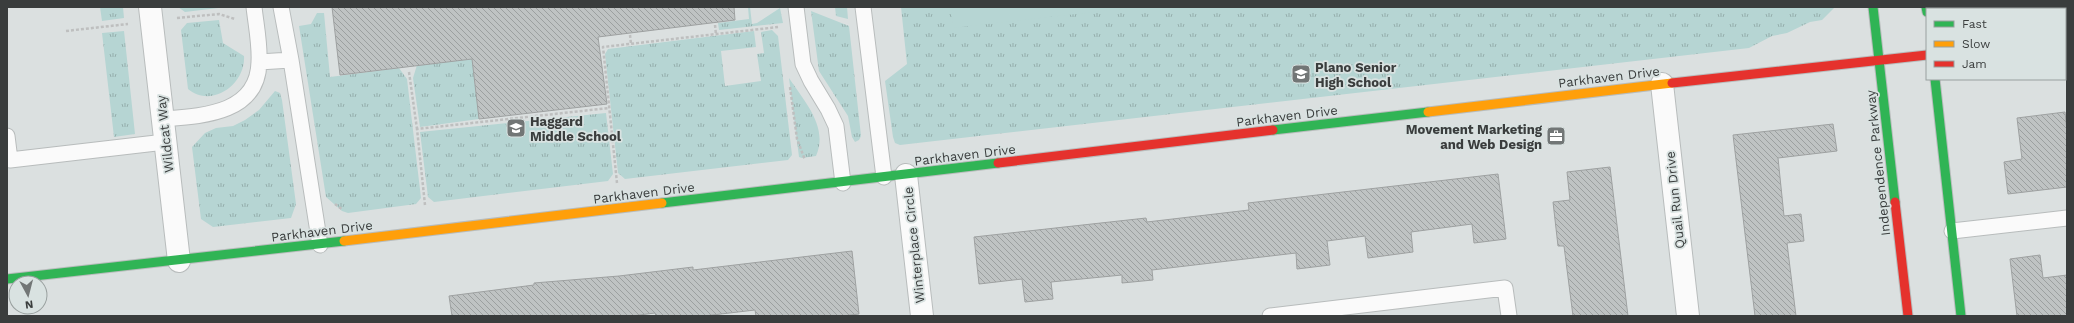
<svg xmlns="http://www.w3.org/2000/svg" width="2074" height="323" font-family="'Work Sans',sans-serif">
<defs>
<pattern id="grass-tufts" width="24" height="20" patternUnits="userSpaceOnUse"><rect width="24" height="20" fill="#b6d5d3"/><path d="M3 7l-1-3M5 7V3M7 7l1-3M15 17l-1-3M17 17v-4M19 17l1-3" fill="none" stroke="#95aeac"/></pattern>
<pattern id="building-back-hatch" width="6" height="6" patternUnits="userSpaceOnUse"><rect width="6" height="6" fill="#bfc3c3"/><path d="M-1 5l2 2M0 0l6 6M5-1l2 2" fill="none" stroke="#9ca0a0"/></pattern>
</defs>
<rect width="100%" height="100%" fill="#dbe0e0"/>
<!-- grass -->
<path fill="url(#grass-tufts)" d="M100,7H123L124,18L102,21Z
M178,7H217L218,8L185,12Z
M748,7H750L752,24L757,23L780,8L783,23L719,30L718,23L749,19Z
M835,7H847L848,19L836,16Z
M901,7H1835L1822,20L1810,22L1787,33L1772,36L1749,48L900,145L895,143L893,137L885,81L907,64Z
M811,11L849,26L861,136L859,140L855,142L852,137L848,116L819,71Z
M317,13H324L330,77L399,68L407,79L421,198L416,204L348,213L342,211L326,197L299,26L311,24Z
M219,20L223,43L244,56C246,84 212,109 188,89L181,30L187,23Z
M772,30L778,36L792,155L788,160L625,179L618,173L605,54L608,49L754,31L756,47L721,51L725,86L761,81L757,54L764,53L761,32Z
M124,31L135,134L114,137L102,33Z
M472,59L479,119L420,127L413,78L417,65Z
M789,78C804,101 829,127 816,156L802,158L799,157Z
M275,91L280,93L282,100L296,204L291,218L213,227L201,219L192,147L205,133L216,128L233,126L245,120L259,110Z
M606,113L613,174L608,181L434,202L428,197L420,132Z"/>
<!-- garden -->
<path fill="#b6d5d3" d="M951,7H1129V8L953,28Z"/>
<!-- building -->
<path fill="url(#building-back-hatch)" stroke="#9ea1a1" d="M332,7H734L735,20L598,37L607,104L479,119L472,59L340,75Z
M2065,112L2067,131V187L2008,194L2004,162L2022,159L2017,118Z
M1833,124L1837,151L1778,158L1784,216L1801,214L1804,241L1787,243L1796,316H1755L1733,135Z
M1610,167L1628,316H1573L1564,246H1558L1553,202L1570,200L1567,172Z
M1498,174L1506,239L1474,243L1472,224L1411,232L1413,252L1368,258L1365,236L1327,241L1330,265L1297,269L1296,253L1152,270L1153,280L1122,283V275L1051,282L1053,299L1025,302L1022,279L979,284L974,237L1146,218L1147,222L1249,210L1248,203Z
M852,251L859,314L842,316H756L755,310L704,316H656L655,313L632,316H452L449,296L534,285V283L619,276L693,267V270Z
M2040,255L2043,278L2067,275V316H2017L2010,259Z"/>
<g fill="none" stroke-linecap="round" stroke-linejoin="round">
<!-- lane casing -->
<g stroke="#b8bcbc" stroke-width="17">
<path id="lane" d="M281,7L291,60L320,245
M796,7L803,64L811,81L828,109L836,126L843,183
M863,7L884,177
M259,62L291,60
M163,119C202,116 258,114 259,62C260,44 256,25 254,7
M7,136L10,160L165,142
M1952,231L2067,218
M1270,316L1505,288L1509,316"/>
</g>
<!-- street casing -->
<g stroke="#b8bcbc" stroke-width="24">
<path id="street" d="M150,7L179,261
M1662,84L1688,316
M906,175L922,316"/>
</g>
<!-- fast casing -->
<g stroke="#b8bcbc" stroke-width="11">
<path id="fast" d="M1873,7L1895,202
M1926,7L1927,12
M1935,79L1961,316
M1273,130L1428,112
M662,203L998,163
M7,279L344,241"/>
</g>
<!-- slow casing -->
<g stroke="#b8bcbc" stroke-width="11">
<path id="slow" d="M1428,112L1672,83
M344,241L662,203"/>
</g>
<!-- jam casing -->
<g stroke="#b8bcbc" stroke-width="11">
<path id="jam" d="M2065,39H2067
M1672,83L1927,55
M998,163L1273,130
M1895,202L1908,316"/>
</g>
<!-- path -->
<path stroke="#bebfbf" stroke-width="2.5" stroke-dasharray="3 2" stroke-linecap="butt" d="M177,18L219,14L235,19
M715,25L716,35
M66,31L128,24
M630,35L631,44
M409,72L417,129
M790,87L797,139L805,160
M617,183L603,47L778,27
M335,204L343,210
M425,205L417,129L609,108"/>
<!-- lane -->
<use href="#lane" stroke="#fafafa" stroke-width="15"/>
<!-- street -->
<use href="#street" stroke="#fafafa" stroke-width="22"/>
<!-- fast -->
<use href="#fast" stroke="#30b455" stroke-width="9"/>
<!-- slow -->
<use href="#slow" stroke="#ff9f0a" stroke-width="9"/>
<!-- jam -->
<use href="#jam" stroke="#e5322d" stroke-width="9"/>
</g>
<!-- icons -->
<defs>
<g id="school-square" transform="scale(1)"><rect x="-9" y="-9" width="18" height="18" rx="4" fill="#727676" stroke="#d9e2e1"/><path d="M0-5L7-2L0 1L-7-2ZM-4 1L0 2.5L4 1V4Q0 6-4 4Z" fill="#fff"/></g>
<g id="office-square" transform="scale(1)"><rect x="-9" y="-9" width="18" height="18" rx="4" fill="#727676" stroke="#d9e2e1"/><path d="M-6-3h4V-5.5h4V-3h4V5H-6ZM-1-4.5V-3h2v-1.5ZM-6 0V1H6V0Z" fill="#fff"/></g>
</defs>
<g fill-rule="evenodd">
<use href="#school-square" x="1301" y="74"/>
<use href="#school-square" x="516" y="128"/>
<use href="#office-square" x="1556" y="136"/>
</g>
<g text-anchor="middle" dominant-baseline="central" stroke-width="3.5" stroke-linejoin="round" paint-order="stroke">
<!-- poi labels -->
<g font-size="13" font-weight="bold" fill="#3a3d3d" stroke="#d9e2e1" text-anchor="start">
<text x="1315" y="67">Plano Senior<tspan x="1315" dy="15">High School</tspan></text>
<text x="530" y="121">Haggard<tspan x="530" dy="15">Middle School</tspan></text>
<text x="1542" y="129" text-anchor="end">Movement Marketing<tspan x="1542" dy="15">and Web Design</tspan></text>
</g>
<!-- street labels -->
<g font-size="13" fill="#3a3d3d" stroke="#d9e2e1">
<text transform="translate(1609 77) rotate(-7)">Parkhaven Drive</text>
<text transform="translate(1287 116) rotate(-7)">Parkhaven Drive</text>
<text transform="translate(165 134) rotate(-96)">Wildcat Way</text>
<text transform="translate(965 155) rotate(-7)">Parkhaven Drive</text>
<text transform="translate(1878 163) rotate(-96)">Independence Parkway</text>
<text transform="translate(644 193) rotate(-7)">Parkhaven Drive</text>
<text transform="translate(1675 200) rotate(-96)">Quail Run Drive</text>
<text transform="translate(322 231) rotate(-7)">Parkhaven Drive</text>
<text transform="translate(914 245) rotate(-96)">Winterplace Circle</text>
</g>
</g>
<!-- border -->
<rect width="2074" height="323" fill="none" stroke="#3a3d3d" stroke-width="16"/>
<!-- legend -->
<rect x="1926" y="8" width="140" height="72" fill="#d9e2e1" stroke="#99a09f"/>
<rect x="1934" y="21" width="20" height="6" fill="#30b455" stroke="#99a09f"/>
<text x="1962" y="28" font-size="12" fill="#3a3d3d">Fast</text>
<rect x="1934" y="41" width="20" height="6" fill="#ff9f0a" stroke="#99a09f"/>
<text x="1962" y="48" font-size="12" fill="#3a3d3d">Slow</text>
<rect x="1934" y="61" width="20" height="6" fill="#e5322d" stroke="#99a09f"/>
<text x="1962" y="68" font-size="12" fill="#3a3d3d">Jam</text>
<!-- north arrow -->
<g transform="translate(28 295) rotate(173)"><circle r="19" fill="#d9e2e1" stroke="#99a09f"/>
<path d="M0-3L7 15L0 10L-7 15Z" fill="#727676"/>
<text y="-6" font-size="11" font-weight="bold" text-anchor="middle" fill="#3a3d3d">N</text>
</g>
</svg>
